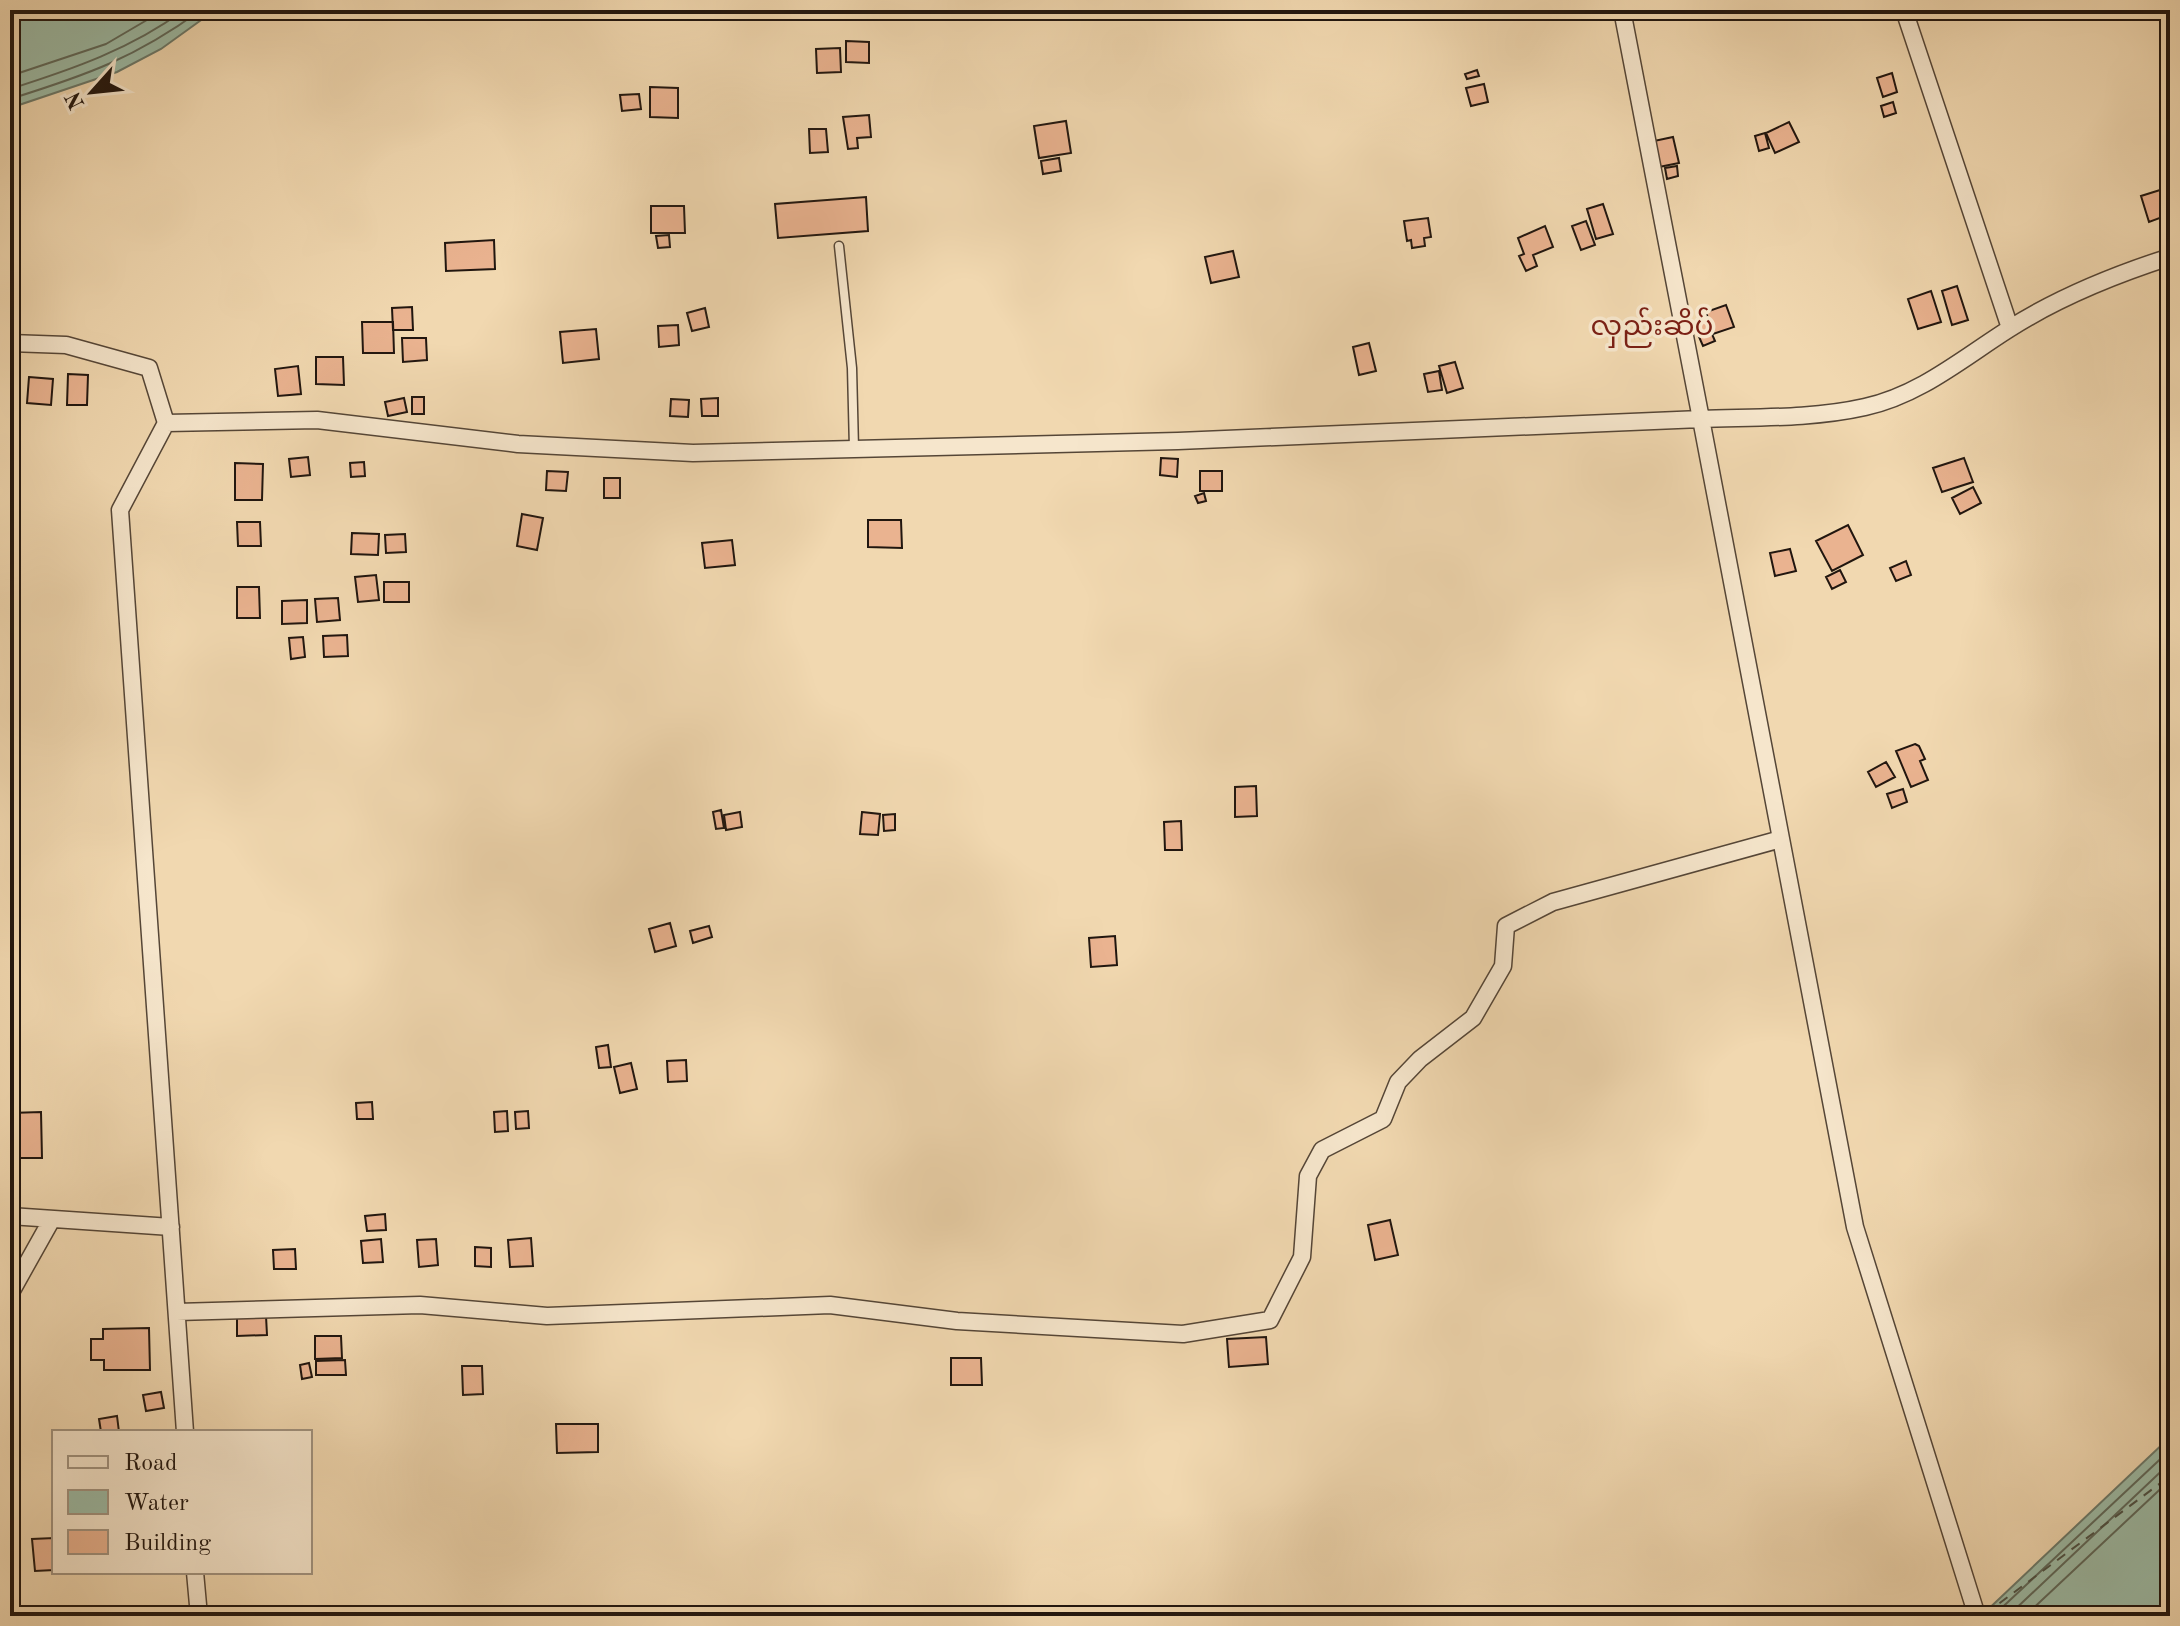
<svg xmlns="http://www.w3.org/2000/svg" width="2180" height="1626" font-family="'Old Standard TT','Noto Sans Myanmar',serif">
<rect width="100%" height="100%" fill="#f1d8b0"/>
<filter id="stains"><feTurbulence type="fractalNoise" baseFrequency=".0025" numOctaves="4"/><feColorMatrix values="0 0 0 0 .2 0 0 0 0 .09 0 0 0 0 .02 0 0 0 .5 -.17"/></filter>
<radialGradient id="worn" r=".72"><stop offset=".6" stop-color="#630" stop-opacity="0"/><stop offset="1" stop-color="#630" stop-opacity=".3"/></radialGradient>
<!-- water -->
<path fill="#9cbba6" stroke="#6b796a" stroke-width="2" d="M10,10H215L161,49L117,72L10,108Z
M2170,1437V1616H1981Z"/>
<g fill="none" stroke-linecap="round" stroke-linejoin="round">
<!-- shore -->
<path stroke="#5e685a" stroke-width="2" d="M10,76L106,44L164,10
M10,89C73,69 131,49 184,10
M10,99C87,75 135,58 201,10
M1993,1616L2170,1450
M2008,1616L2170,1463
M2025,1616L2170,1480"/>
<!-- ferry -->
<path stroke="#4c5044" stroke-width="2" stroke-dasharray="10 8" stroke-linecap="butt" d="M1985,1614L2170,1476"/>
</g>
<!-- building -->
<path fill="#eab390" stroke="#21160f" stroke-width="2" d="M846,41L869,42V63L846,62Z
M840,48L841,72L817,73L816,49Z
M1477,70L1479,76L1467,79L1465,74Z
M1892,73L1897,92L1883,97L1877,78Z
M1484,84L1488,102L1471,106L1466,88Z
M650,87L678,88V118L650,117Z
M639,94L641,109L622,111L620,95Z
M1893,102L1896,113L1884,117L1881,106Z
M869,115L871,137L857,138L858,148L848,149L843,117Z
M1066,121L1071,153L1039,158L1034,126Z
M1789,122L1799,142L1775,153L1766,133Z
M809,129H826L828,152L810,153Z
M1765,133L1769,148L1759,151L1755,136Z
M1673,137L1679,163L1659,167L1654,141Z
M1059,158L1061,171L1043,174L1041,161Z
M1677,166L1678,176L1667,179L1665,168Z
M2160,190L2168,215L2149,222L2141,196Z
M866,197L868,231L778,238L775,204Z
M1603,204L1613,234L1596,239L1587,209Z
M651,206H684L685,233H651Z
M1428,218L1431,237L1424,238L1425,246L1412,248L1411,240L1407,241L1404,221Z
M1586,221L1595,245L1581,250L1572,226Z
M1545,226L1553,247L1533,255L1537,266L1526,271L1519,256L1524,254L1518,238Z
M669,235L670,247L658,248L656,236Z
M494,240L495,269L446,271L445,243Z
M1233,251L1239,277L1211,283L1205,257Z
M1957,286L1968,320L1952,325L1942,291Z
M1931,291L1941,322L1918,329L1908,299Z
M1726,305L1734,327L1713,334L1706,312Z
M412,307L413,330H393L392,308Z
M705,308L709,327L692,331L687,313Z
M1705,318L1715,341L1703,346L1693,323Z
M362,322H393L394,353H363Z
M678,325L679,345L659,347L658,326Z
M596,329L599,359L563,363L560,332Z
M402,338H426L427,360L403,362Z
M1369,343L1376,371L1359,375L1353,347Z
M316,357H343L344,385L316,384Z
M1455,362L1463,388L1447,393L1439,366Z
M298,366L301,394L278,396L275,369Z
M1439,371L1442,390L1428,392L1424,374Z
M68,374L88,375L87,405H67Z
M29,377L53,379L51,405L27,403Z
M412,397H424V414H412Z
M404,398L407,412L388,416L385,402Z
M718,398V416H702L701,399Z
M671,399L689,400L688,417L670,416Z
M308,457L310,475L291,477L289,459Z
M1161,458L1178,459L1177,477L1160,475Z
M1964,458L1973,482L1942,492L1933,468Z
M364,462L365,476L351,477L350,463Z
M235,463L263,464L262,500H235Z
M547,471L568,472L566,491L546,490Z
M1200,471H1222V491H1200Z
M604,478H620V498H604Z
M1973,487L1981,503L1960,514L1952,498Z
M1204,493L1206,501L1198,503L1195,496Z
M522,514L543,518L537,550L517,546Z
M868,520H901L902,548L868,547Z
M237,522H260L261,546H238Z
M1848,525L1863,555L1832,571L1816,541Z
M352,533L379,534L378,555L351,554Z
M405,534L406,552L386,553L385,535Z
M732,540L735,565L705,568L702,543Z
M1790,549L1796,571L1775,576L1770,553Z
M1906,561L1911,575L1896,581L1890,568Z
M1840,570L1846,582L1832,589L1826,577Z
M376,575L379,600L358,602L355,577Z
M384,582H409V602H384Z
M237,587H259L260,618H237Z
M338,598L340,620L317,622L315,599Z
M307,600V623L282,624V601Z
M347,635L348,656L324,657L323,636Z
M303,637L305,657L291,659L289,638Z
M1915,744L1919,746L1925,759L1920,761L1928,780L1911,787L1896,751Z
M1886,762L1895,777L1876,787L1868,772Z
M1256,786L1257,816L1235,817V787Z
M1903,789L1907,802L1892,808L1887,794Z
M721,810L724,828L716,829L713,812Z
M740,812L742,827L726,830L724,815Z
M862,812L880,814L878,835L860,834Z
M895,814V830L884,831L883,815Z
M1181,821L1182,850H1165L1164,822Z
M670,923L676,946L655,952L649,929Z
M709,926L712,937L693,943L690,931Z
M1115,936L1117,965L1091,967L1089,938Z
M608,1045L611,1067L599,1068L596,1047Z
M686,1060L687,1081L668,1082L667,1061Z
M631,1063L637,1089L620,1093L614,1067Z
M10,1085H15V1107H10Z
M372,1102L373,1119H357L356,1103Z
M507,1111L508,1131L495,1132L494,1112Z
M528,1111L529,1128L516,1129L515,1112Z
M41,1112L42,1158H10V1113Z
M385,1214L386,1230L367,1231L365,1216Z
M1390,1220L1398,1255L1375,1260L1368,1225Z
M531,1238L533,1266L510,1267L508,1240Z
M381,1239L383,1262L363,1263L361,1241Z
M436,1239L438,1265L419,1267L417,1240Z
M475,1247L491,1248V1267L475,1266Z
M295,1249L296,1269H274L273,1250Z
M237,1316H266L267,1335L237,1336Z
M149,1328L150,1370H104V1360H91V1339H103V1329Z
M315,1336H341L342,1358L315,1359Z
M1266,1337L1268,1364L1229,1367L1227,1339Z
M951,1358H981L982,1385H951Z
M345,1360L346,1375H316V1361Z
M309,1363L312,1377L302,1379L300,1365Z
M462,1366H482L483,1394L463,1395Z
M161,1392L164,1408L146,1411L143,1395Z
M117,1416L119,1432H101L99,1419Z
M556,1424H598V1452L557,1453Z
M54,1538V1570L35,1571L32,1539Z
M10,1560L16,1593L10,1594Z"/>
<g fill="none" stroke-linecap="round" stroke-linejoin="round">
<!-- lane casing -->
<g stroke="#554637" stroke-width="11">
<path id="lane" d="M839,246L852,368L854,449"/>
</g>
<!-- street casing -->
<g stroke="#554637" stroke-width="19">
<path id="street" d="M1622,10L1701,419C1755,417 1812,419 1865,407C1920,395 1963,358 2009,329C2059,297 2114,275 2170,257
M1904,10L2010,328
M10,343L66,345L149,368L166,423
M10,1216L171,1227
M10,1294L52,1219
M177,1312L420,1305L547,1316L830,1305L957,1321L1183,1334L1270,1320L1302,1257L1308,1176L1322,1150L1383,1119L1398,1082L1420,1059L1473,1018L1503,966L1506,926L1553,902L1781,839
M185,1432L120,510L166,423L317,420L518,444L693,453L1178,441L1701,419L1855,1227L1977,1616
M195,1572L199,1616"/>
</g>
<!-- lane -->
<use href="#lane" stroke="#f6e6cc" stroke-width="8"/>
<!-- street -->
<use href="#street" stroke="#f6e6cc" stroke-width="16"/>
</g>
<g text-anchor="middle" dominant-baseline="central" stroke-width="7" stroke-linejoin="round" paint-order="stroke">
<!-- quarter labels -->
<g font-size="28" fill="#7a1f14" stroke="#f6e6cc">
<text x="1652" y="328">လှည်းဆိပ်</text>
</g>
</g>
<!-- margin -->
<rect width="2180" height="1626" fill="none" stroke="#f1d8b0" stroke-width="40"/>
<rect x="12" y="12" width="2156" height="1602" fill="none" stroke="#21160f" stroke-width="4"/>
<rect x="20" y="20" width="2140" height="1586" fill="none" stroke="#21160f" stroke-width="2"/>
<!-- legend -->
<rect x="52" y="1430" width="260" height="144" fill="#f6e6cc" stroke="#a19380" stroke-width="2"/>
<rect x="68" y="1456" width="40" height="12" fill="#f6e6cc" stroke="#a19380" stroke-width="2"/>
<text x="124" y="1470" font-size="24" fill="#21160f">Road</text>
<rect x="68" y="1490" width="40" height="24" fill="#9cbba6" stroke="#a19380" stroke-width="2"/>
<text x="124" y="1510" font-size="24" fill="#21160f">Water</text>
<rect x="68" y="1530" width="40" height="24" fill="#eab390" stroke="#a19380" stroke-width="2"/>
<text x="124" y="1550" font-size="24" fill="#21160f">Building</text>
<!-- north arrow -->
<g transform="translate(92 92) rotate(243)" stroke="#f6e6cc" stroke-width="6" paint-order="stroke">
<path d="M0-6L14 30L0 20L-14 30Z" fill="#21160f"/>
<text y="-12" font-size="22" font-weight="bold" text-anchor="middle" fill="#21160f">N</text>
</g>
<rect width="100%" height="100%" filter="url(#stains)"/>
<rect width="100%" height="100%" fill="url(#worn)"/>
</svg>
